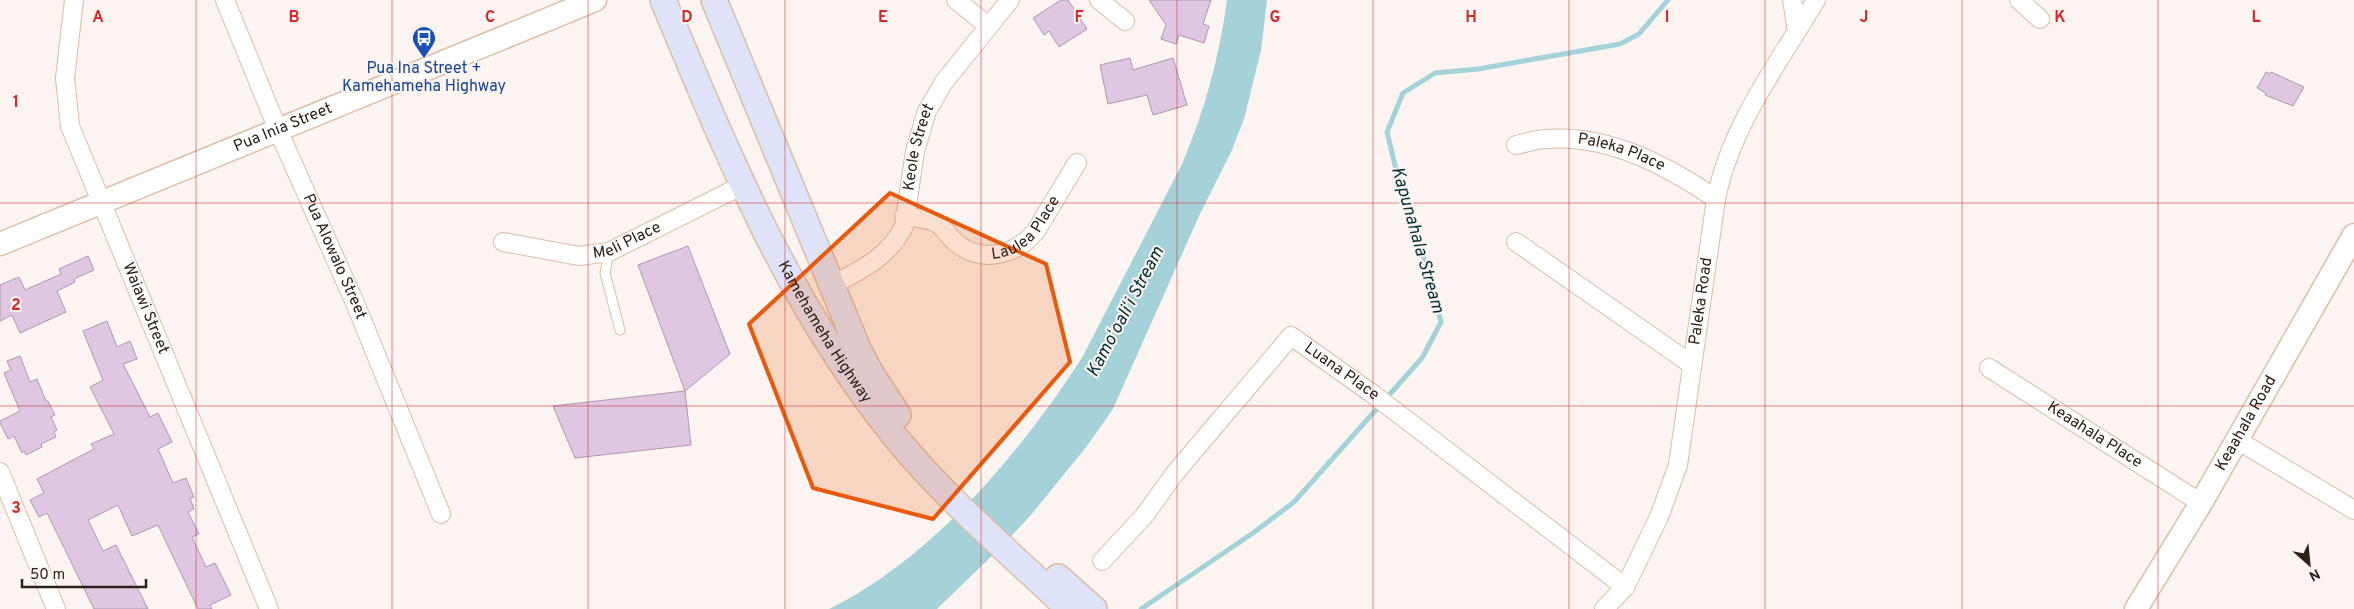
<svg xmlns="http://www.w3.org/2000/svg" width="2354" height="609" font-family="Overpass,sans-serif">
<rect width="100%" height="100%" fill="#fbf4f0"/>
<!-- water -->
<path fill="#a5d2d8" d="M1227,0H1267L1261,50L1244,119L1231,152L1199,216L1113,409L1087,446L1031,515L1000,548L937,609H829C933,558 1022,451 1083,356L1182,164C1205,110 1219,58 1227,0Z"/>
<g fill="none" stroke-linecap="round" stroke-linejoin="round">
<!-- stream -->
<path stroke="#a5d2d8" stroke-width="5" d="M1141,609L1253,533L1294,502L1422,358L1441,322L1415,226L1400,186L1387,132L1403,93L1435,73L1478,69L1620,44L1639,34L1668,0"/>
</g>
<!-- building -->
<path fill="#dfc6e1" stroke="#af97b1" d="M1061,0H1068L1087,29L1059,47L1049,31L1044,35L1033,18Z
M1149,0H1211L1203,24L1209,26L1204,43L1179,35L1176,44L1161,39L1166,25Z
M1130,58L1133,70L1173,58L1187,105L1153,115L1147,95L1108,104L1100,65Z
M2266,72L2270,74L2271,72L2304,87L2293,106L2265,95L2266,93L2257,88Z
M688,246L730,354L685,391L638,265Z
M88,256L94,270L74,279L75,282L57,291L66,312L20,333L12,315L0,321V285L19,277L25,290L61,274L59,269Z
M107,321L117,347L130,341L137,359L123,364L150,417L158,413L172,442L158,449L173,483L186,478L194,497L190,498L194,509L188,512L199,534L192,537L206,567L215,563L231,595L210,605L212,609H198L158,525L132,536L118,505L88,520L103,551L116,545L148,609H94L47,513L39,517L30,500L44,493L37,479L94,449L91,444L114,434L90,387L103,380L83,331Z
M20,356L30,382L37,379L46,401H48L55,415L51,417L57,430L54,432L56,437L41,444L42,447L26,455L24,451L22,453L14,436L8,439L0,423V421L20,411L4,373L11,370L7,361Z
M685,391L691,445L575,458L553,406Z"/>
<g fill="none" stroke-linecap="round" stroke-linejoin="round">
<!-- service casing -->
<g stroke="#dcbea8" stroke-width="11">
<path id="service" d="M609,252L605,273L620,330"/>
</g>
<!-- minor casing -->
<g stroke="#dcbea8" stroke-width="20">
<g id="minor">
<path id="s1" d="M74,0L65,78L70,126L269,609"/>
<path id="s2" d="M225,0L278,130L355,303L441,514"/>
<path d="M956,0L988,26"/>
<path d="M1099,0L1125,21"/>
<path d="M1792,0L1797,31"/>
<path d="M2019,0L2040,19"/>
<path id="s3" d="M1516,145C1526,143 1536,139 1546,139C1608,134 1666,165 1716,199"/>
<path id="s4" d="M904,216C914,218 929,218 938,224C946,230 951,240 960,246C986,263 1017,254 1036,231L1077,163"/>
<path id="s5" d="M503,242L579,256L609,252L741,186"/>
<path d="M1516,242L1691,364"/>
<path id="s6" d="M832,285C861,270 889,257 904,226L915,151L927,111L944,82L1010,0"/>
<path id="s7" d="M1989,368L2201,503"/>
<path d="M2237,440L2354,510"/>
<path d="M0,472L56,609"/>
<path id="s8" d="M1102,561L1144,516L1175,473L1291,336L1374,395L1625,587"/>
<path id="s9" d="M1604,609L1625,587L1659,517L1678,465L1716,199C1731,125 1778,64 1816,0"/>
</g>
</g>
<!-- tertiary casing -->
<g stroke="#dcbea8" stroke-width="25">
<g id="tertiary">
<path id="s10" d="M0,244L595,0"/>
<path id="s11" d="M2136,609L2201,503L2354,235"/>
</g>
</g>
<!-- secondary casing -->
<g stroke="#dcbea8" stroke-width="28">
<g id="secondary">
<path id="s12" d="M663,0C728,156 789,306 897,439C948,501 1010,553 1069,609"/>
<path d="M714,0L859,351L872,375L898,415"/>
<path d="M1058,577L1094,609"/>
</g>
</g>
<!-- service -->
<use href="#service" stroke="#fff" stroke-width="9"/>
<!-- minor -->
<use href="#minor" stroke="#fff" stroke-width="18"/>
<!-- tertiary -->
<use href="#tertiary" stroke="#fff" stroke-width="22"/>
<!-- secondary -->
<use href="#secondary" stroke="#dfe3f9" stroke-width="25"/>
</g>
<!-- marked area -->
<path fill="#e8590c" fill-opacity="0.2" stroke="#e8590c" stroke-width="4" stroke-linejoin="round" d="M890,193L1046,264L1070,362L933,519L813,488L749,324Z"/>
<!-- grid -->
<path fill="none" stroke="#d62828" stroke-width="1" stroke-opacity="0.55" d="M196,0V609M392,0V609M588,0V609M785,0V609M981,0V609M1177,0V609M1373,0V609M1569,0V609M1765,0V609M1962,0V609M2158,0V609M0,203H2354M0,406H2354"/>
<!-- icons -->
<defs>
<g id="bus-pin" transform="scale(1.25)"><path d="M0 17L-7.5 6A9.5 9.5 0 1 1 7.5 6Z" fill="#1a4fb4" stroke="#fbf4f0"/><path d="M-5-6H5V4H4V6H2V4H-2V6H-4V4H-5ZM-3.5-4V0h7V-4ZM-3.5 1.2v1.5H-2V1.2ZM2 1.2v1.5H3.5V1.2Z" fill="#fff"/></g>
</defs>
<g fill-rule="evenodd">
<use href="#bus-pin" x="424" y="38"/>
</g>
<g text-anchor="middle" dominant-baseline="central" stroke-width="4" stroke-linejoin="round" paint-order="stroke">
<!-- transit labels -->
<g font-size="16" fill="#164399" stroke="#fbf4f0">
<text x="424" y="69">Pua Ina Street +<tspan x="424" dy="18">Kamehameha Highway</tspan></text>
</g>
<!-- street labels -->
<g font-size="16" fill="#2d2219" stroke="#fbf4f0">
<text stroke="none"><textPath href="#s10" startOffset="306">Pua Inia Street</textPath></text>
<text stroke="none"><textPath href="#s6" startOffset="175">Keole Street</textPath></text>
<text stroke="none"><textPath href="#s3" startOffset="108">Paleka Place</textPath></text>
<text stroke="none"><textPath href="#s4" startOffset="145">Laulea Place</textPath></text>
<text stroke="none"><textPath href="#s5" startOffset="128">Meli Place</textPath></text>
<text stroke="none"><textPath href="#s2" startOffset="279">Pua Alowalo Street</textPath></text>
<text stroke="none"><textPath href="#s9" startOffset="329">Paleka Road</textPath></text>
<text stroke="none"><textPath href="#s1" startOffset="324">Waiawi Street</textPath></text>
<text stroke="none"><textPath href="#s12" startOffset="370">Kamehameha Highway</textPath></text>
<text stroke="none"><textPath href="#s8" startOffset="356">Luana Place</textPath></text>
<text stroke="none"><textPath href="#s11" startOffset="216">Keaahala Road</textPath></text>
<text stroke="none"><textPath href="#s7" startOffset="125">Keaahala Place</textPath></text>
</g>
<!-- water labels -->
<g font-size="18" font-style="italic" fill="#033136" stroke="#fbf4f0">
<text transform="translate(1417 240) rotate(74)">Kapunahala Stream</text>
<text transform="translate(1126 312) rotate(-62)">Kamoʻoaliʻi Stream</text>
</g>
</g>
<g font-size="16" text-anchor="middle" font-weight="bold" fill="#d62828" stroke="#fbf4f0" stroke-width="4" stroke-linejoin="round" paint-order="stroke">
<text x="98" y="22">A</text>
<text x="294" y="22">B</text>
<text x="490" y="22">C</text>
<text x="687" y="22">D</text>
<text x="883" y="22">E</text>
<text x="1079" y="22">F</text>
<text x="1275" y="22">G</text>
<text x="1471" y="22">H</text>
<text x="1667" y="22">I</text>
<text x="1864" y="22">J</text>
<text x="2060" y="22">K</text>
<text x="2256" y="22">L</text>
<text x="16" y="107">1</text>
<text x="16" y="310">2</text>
<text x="16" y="513">3</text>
</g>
<!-- north arrow -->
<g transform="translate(2309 564) rotate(153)" stroke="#fbf4f0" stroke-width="4" paint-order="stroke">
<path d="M0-4L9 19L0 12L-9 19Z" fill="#2d2219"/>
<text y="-8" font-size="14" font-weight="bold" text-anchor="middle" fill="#2d2219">N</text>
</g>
<!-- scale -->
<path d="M22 579v8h124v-8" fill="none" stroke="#2d2219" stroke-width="2.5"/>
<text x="30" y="579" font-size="15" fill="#2d2219" stroke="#fbf4f0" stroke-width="4" paint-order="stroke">50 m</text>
</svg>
